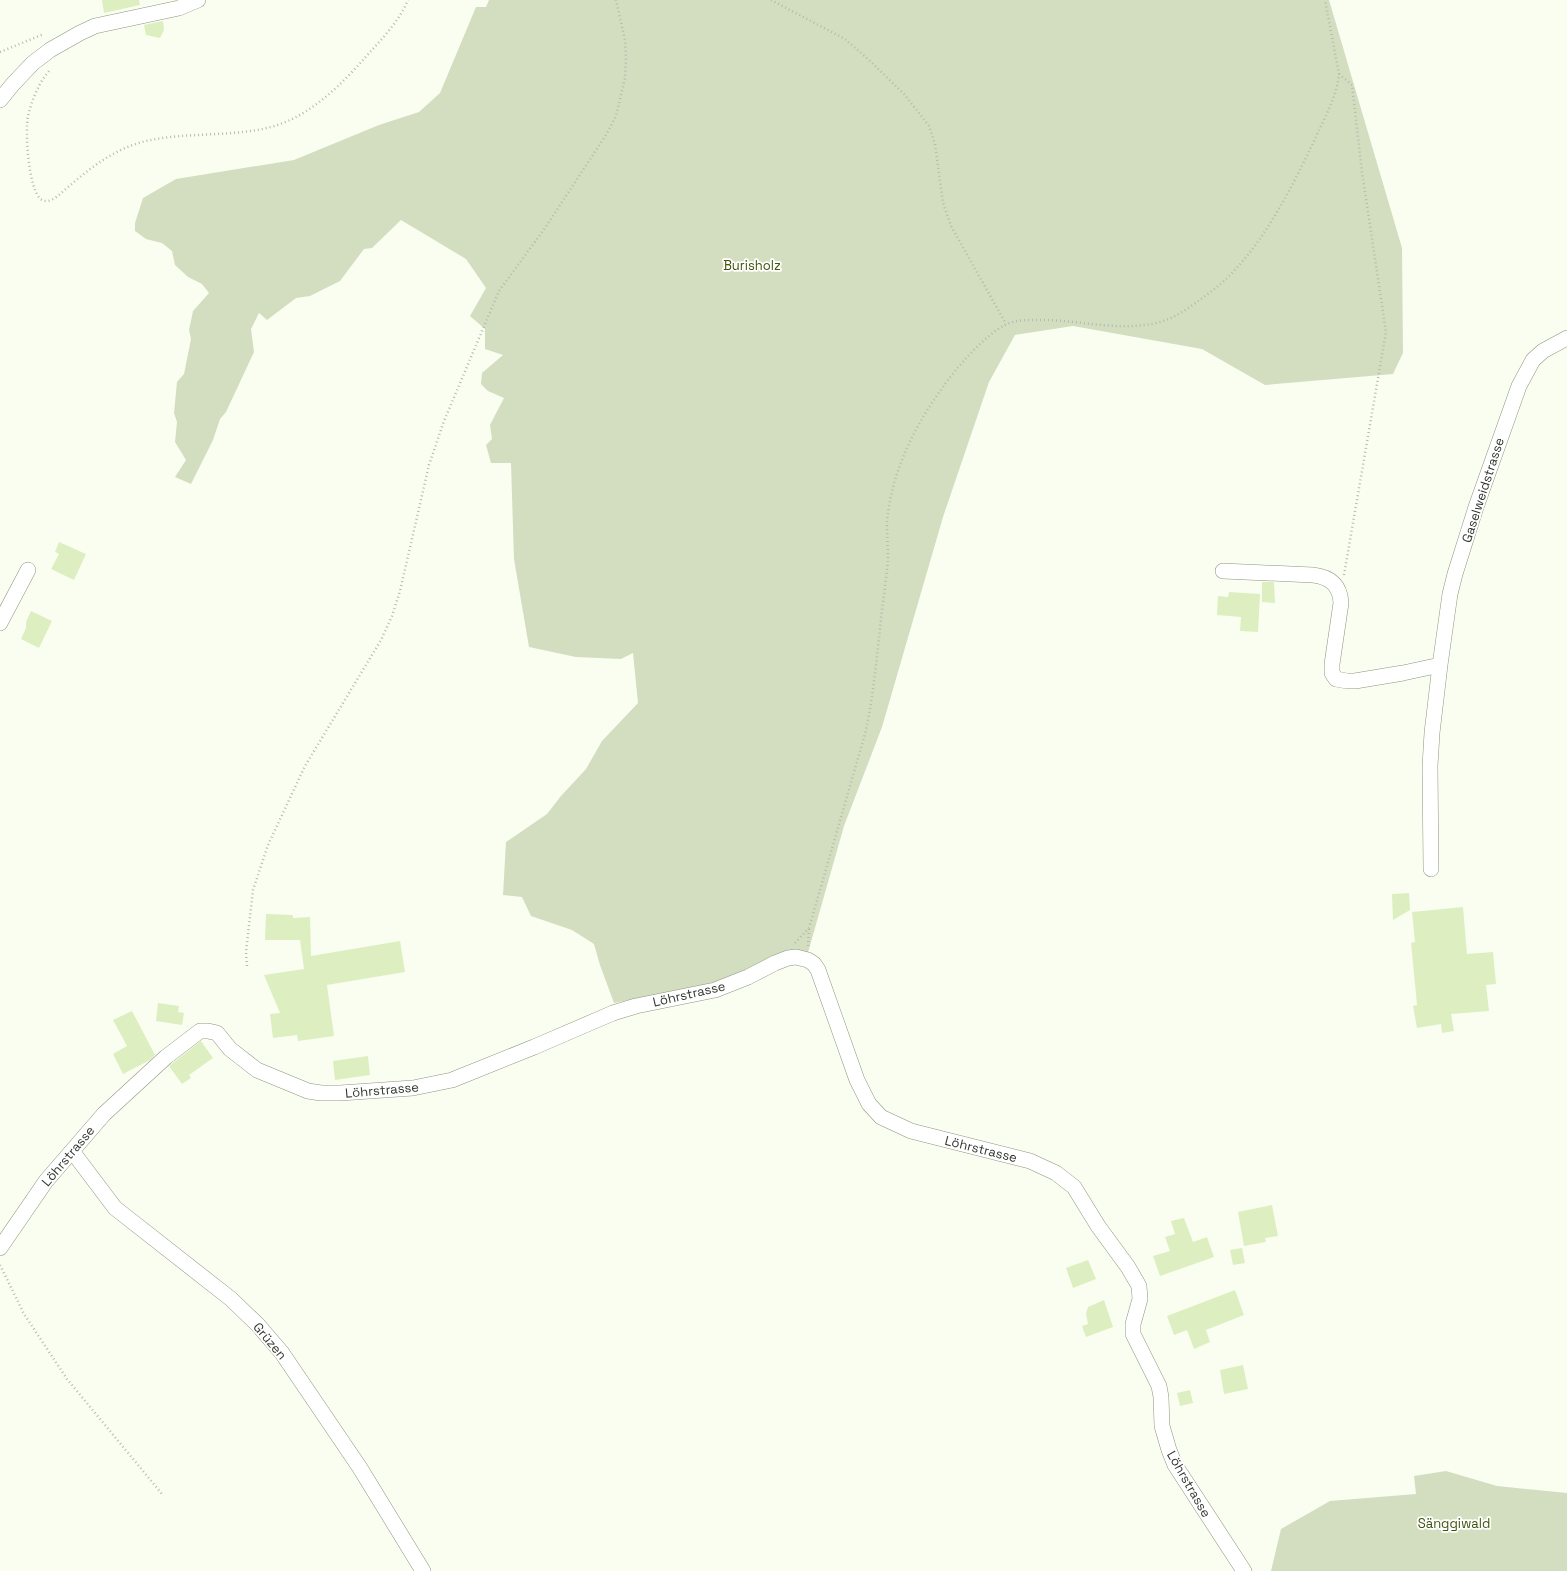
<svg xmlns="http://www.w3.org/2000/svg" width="1567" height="1571" font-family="'Space Grotesk',sans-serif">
<rect width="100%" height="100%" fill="#f9fef0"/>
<!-- green -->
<path fill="#d2debf" d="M489,0H1329L1402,248L1403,353L1393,374L1265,385L1202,349L1073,326L1015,335L989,382L943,517L882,727L844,826L807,956L751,975L614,1003L600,965L594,944L572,930L531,916L522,897L503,895L506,842L547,814L561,796L586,769L602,741L638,703L633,653L621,659L576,657L529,647L514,559L511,463H491L486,445L492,439L490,425L504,398L488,391L481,384L482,373L503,355L485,349V329L470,316L486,288L466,259L401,220L372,248L364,249L340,281L310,296L296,298L267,320L259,313L251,329L254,352L226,412L220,419L213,440L191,484L175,477L186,460L175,442L177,422L174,413L177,382L184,374L191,339L189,330L193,311L209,293L202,284L188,277L175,265L172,251L162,243L146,239L135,231V223L143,198L176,179L294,160L379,125L419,112L440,93L476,7H486Z
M1446,1471L1497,1486L1567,1493V1571H1271L1281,1529L1330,1501L1416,1494L1414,1476Z"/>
<!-- building -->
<path fill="#ddefc0" d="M102,0H139L140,5L104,13Z
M163,21L164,30L160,38L146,35L144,25Z
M59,542L86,554L74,580L51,569L59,554L55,552Z
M1262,582H1274L1275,603L1262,602Z
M1229,592L1260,594L1258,632L1240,631L1241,617L1217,615L1218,596L1228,597Z
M31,611L52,621L39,648L21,639L26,628V622Z
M1409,893L1410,910L1393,920L1392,894Z
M1463,907L1467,954L1493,952L1496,984L1486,985L1489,1011L1451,1014L1454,1031L1442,1033L1441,1024L1417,1028L1413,1006L1417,1005L1411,943L1415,942L1412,912Z
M266,914L293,915V918L310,917L311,956L400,941L405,972L327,985L334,1036L298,1041L297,1035L273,1038L270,1014L280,1013L264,975L304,969L300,940H265Z
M158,1003L179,1006L178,1012L184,1013L182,1025L156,1021Z
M132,1011L155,1055L150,1060L123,1074L113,1054L127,1046L113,1020Z
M201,1041L213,1058L189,1075L191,1078L182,1084L169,1066Z
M368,1056L370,1075L335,1080L333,1061Z
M1272,1205L1278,1236L1265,1238L1266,1242L1244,1246L1238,1212Z
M1184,1218L1193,1242L1207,1237L1214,1257L1160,1276L1153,1256L1170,1251L1165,1237L1175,1234L1171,1221Z
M1242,1248L1245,1263L1233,1265L1230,1250Z
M1088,1260L1096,1279L1073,1288L1066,1268Z
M1235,1290L1244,1315L1206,1330L1210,1342L1194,1349L1187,1330L1174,1335L1167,1316Z
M1104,1300L1113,1327L1086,1337L1082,1326L1088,1324L1086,1314L1088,1307Z
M1243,1365L1248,1389L1224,1394L1220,1370Z
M1190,1390L1193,1403L1180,1406L1177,1393Z"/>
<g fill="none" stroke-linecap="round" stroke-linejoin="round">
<!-- minor casing -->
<g stroke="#8d9580" stroke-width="16">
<path id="minor" d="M0,100L13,84L33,63L50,50L80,33L95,26L179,8L198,0
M1223,571L1313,575C1330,577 1340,585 1341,603L1332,664V673L1336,679L1347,681H1355L1403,673L1440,665L1450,594L1455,574L1476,507L1519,386L1533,360L1543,351L1567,338
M0,623L28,570
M1431,869L1430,766L1432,733L1440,665
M72,1151L115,1208L231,1299L258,1325L282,1353L360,1468L423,1571
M0,1248L46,1181L104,1114L166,1057L200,1031H208L217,1033L230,1049L257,1070L308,1091L321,1093H340L413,1088L452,1080L534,1047L613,1013L636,1006L715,990L748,977L775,963L788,958L796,957L808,960L814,964L818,970L857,1080L869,1104L881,1117L911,1131L1030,1161L1056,1173L1074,1187L1098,1226L1128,1267L1139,1286L1140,1299L1133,1324V1334L1159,1386L1161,1397L1162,1426L1169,1450L1175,1465L1244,1571"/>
</g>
<!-- path -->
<path stroke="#b6baae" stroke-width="2.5" stroke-dasharray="1 3" stroke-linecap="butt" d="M771,0L845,39L869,60L904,94L929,126L935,144L943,203L951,226L1006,324
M0,52L44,34
M49,71C38,84 32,100 28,116C25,130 28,192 42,200C48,203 54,199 59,195C85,172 112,149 146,141C186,132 228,137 267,128C310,118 343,83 371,51C385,36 400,19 408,0
M1339,74L1352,85L1362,172L1386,332L1344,575
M795,943L809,928L865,734C873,699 876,664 880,629C882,606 886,583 888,560C888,547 887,535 887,522C891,474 914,426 943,387C955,369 986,334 1005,325C1014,320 1026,320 1036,320C1077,319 1116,332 1156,323C1174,319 1187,309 1201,299C1212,291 1223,283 1233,272C1268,235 1293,185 1315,139C1324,118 1337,97 1339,74L1325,0
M808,946L809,929
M247,966L246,952L253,890L268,845L305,766L381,640L392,616L400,591L429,465L444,421L499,291L545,228L606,135L616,116L625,78L626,58L625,40L616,0
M0,1265L24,1314L67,1379L162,1494"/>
<!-- minor -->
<use href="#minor" stroke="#fff" stroke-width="15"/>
</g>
<g text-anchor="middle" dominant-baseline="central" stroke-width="3.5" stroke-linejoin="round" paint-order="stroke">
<!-- park labels -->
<g font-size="13" fill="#40540e" stroke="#fff">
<text x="752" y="265">Burisholz</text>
<text x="1454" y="1523">Sänggiwald</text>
</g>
<!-- street labels -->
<g font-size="13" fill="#32362d" stroke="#fff">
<text transform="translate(1483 490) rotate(-72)">Gaselweidstrasse</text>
<text transform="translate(689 994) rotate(-13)">Löhrstrasse</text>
<text transform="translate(382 1090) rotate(-5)">Löhrstrasse</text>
<text transform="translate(981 1149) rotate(14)">Löhrstrasse</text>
<text transform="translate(68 1156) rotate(-50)">Löhrstrasse</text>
<text transform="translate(270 1341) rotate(50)">Grüzen</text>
<text transform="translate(1189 1484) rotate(60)">Löhrstrasse</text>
</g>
</g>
</svg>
